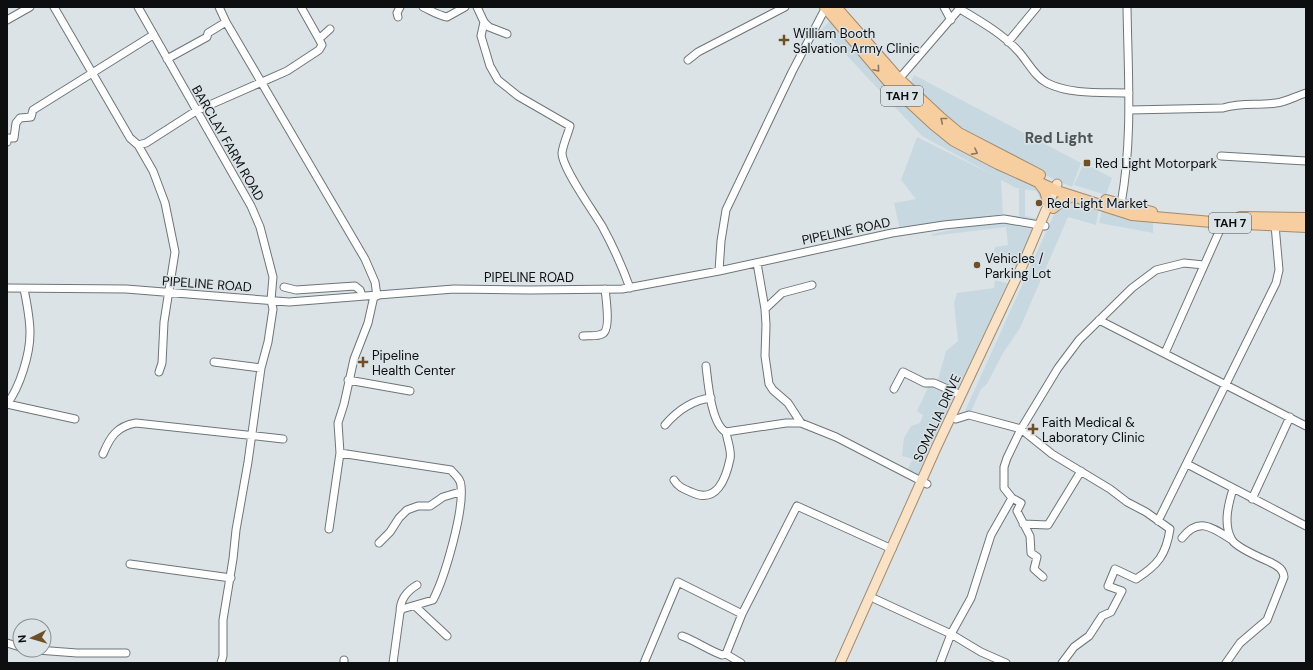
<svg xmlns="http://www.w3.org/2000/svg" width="1313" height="670" font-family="'DM Sans',sans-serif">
<rect width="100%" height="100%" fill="#dbe3e7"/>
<!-- built -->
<path fill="#c8d8e0" d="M833,8L940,131L1046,191L1044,205L1036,191L1016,188L1001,180L1003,214L900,230L894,203L916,199L901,180L917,137L995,176L922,136L822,29L829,22Z
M914,75L1081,163L1072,187L961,138L907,92Z
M1084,163L1112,178L1106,195L1074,185Z
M1019,189H1025V216L1044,220L1042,227L1003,220L913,229L998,216H1019Z
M1062,197L1099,208L1096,225L1068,217L1020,328L1003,353L987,384L981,389L970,414L965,411Z
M1102,210L1153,222V233L1099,223Z
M1004,223L1040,231L1022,271L994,252L995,247L1008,245L1006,227L932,236V234L965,227Z
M995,280L1014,285L925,478L907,470L913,459L902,456L904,438L911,426L920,423L923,415L917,411L931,381L938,379L946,351L958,341L954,303L957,293L994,288Z"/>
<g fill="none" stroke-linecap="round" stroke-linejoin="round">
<!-- minor casing -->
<g stroke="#6e7579" stroke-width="9">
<path id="minor" d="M54,7L130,138L138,145L146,143L196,111L287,71L319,50L322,45L319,39L330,29
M138,7L251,206L260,227L273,277L271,300L273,309L268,342L261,368L248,462L236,530L233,559L223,620V656L221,663
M301,7L319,39
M423,7C432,11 437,15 447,17L465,7
M477,7L484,22L489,27L507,34
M944,7L951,20
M960,9C980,21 1003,34 1019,52C1028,62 1035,77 1047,83C1071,95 1103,92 1129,93
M398,17L397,13L400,7
M7,20L30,7
M226,22L365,259L375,282L377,296
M484,22L481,36L490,66L498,80L518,96L570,126C568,134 563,144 562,153C562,168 593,211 602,226C613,246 622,266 630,288
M1008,42L1037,7
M167,59L207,37L208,33L226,22L219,7
M688,60L698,52L785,7
M899,79L961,7
M1130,110L1223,108C1243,102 1258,106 1276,103C1286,102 1296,96 1306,93
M7,142V138H14L16,123L20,118L31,117L33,110L153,35
M138,145L153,171L165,203L175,252L164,322L162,363L159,372
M1221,156L1306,161
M1121,204C1133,139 1128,73 1127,7
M757,263L765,309L766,325L765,356L769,384L773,390L788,403L801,423
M719,271L721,241L726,210L792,72L826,7
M284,287L296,290L355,286L360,290L362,296
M7,288L126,289L289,302L454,289L529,290L622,289L719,271L892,233L944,225L1004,219L1045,226
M374,296L368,323L354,359L344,404L338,423L340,453L451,470C455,475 461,479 461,486C464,511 445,577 433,600L402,609L400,612L393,663
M765,309L782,293L812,285
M1099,320L1306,426
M583,336C588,335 596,337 602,334C611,331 606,298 605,289
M1165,353L1223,223
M214,362L261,368
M706,366C708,382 711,424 726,432L786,423H801L836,437L927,484
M348,380L410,391
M894,389L903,372L925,383H934L961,395
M7,404C20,387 30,354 30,333C30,318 27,304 24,289
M7,404L75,419
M956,419L969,415L1021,429L1052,454L1110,489L1127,502L1146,512L1170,529C1166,555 1158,565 1136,579L1115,569L1108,586L1122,591L1111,612L1102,616L1089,636L1074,647L1062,663
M665,425C677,411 693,400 711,398
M103,454C110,437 117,426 136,423L283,439
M1187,464L1306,526
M674,480C678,487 684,489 691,492C717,505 726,478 730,459C732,451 727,440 726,432
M1012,498L1021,503L1017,511L1030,536L1031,553L1037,557L1034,569L1043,577
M1252,499L1290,417
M1158,521L1276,283L1279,270L1275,225
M1023,524L1048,525L1081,471
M329,529L340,453
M1182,538C1199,516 1213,528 1232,540
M379,543L390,532L399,518L407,510L418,506H430L443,497L460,492
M130,564L231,578
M875,599L951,634L940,663
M415,606L447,636
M400,612C400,600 407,591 417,585
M682,636C696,641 708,650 722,655L726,654
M7,643L20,647
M37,650L77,653H126
M344,660V663
M644,663L678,582L742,614
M741,663L726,654L742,614L797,506L892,549
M1006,663L981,652L951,634L971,598L991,535L1012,498L1004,488V467L1007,458L1021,429L1058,368L1079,340L1132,288L1156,270L1184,263L1204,265
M1226,663L1240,643L1267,620L1284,577C1283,568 1277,566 1270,562C1261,558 1237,548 1232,540C1223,525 1228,505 1233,489"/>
</g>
<!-- major casing -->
<g stroke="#a48b6d" stroke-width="11">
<path id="major" d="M840,663L937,446L1023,264L1057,184"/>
</g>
<!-- highway casing -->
<g stroke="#a48b6d" stroke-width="12">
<path id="highway" d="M825,7L892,86L933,124L954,141L998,164L1060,192L1132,215L1223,223L1306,227
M836,7L899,79L940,117L959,133L1040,175
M1039,183L1045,191L1049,205
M1106,200L1152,212
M1053,208L1063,200L1073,196
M1240,217L1306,218"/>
</g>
<!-- minor -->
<use href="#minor" stroke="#fff" stroke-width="7"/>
<!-- major -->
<use href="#major" stroke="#fae2c6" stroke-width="9"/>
<!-- highway -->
<use href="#highway" stroke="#f6cea0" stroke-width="10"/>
</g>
<!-- one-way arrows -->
<defs><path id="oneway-chevron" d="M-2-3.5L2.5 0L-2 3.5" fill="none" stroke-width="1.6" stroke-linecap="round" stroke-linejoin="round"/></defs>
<g stroke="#8d785f">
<use href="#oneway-chevron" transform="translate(877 69) rotate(50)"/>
<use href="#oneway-chevron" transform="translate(943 120) rotate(-141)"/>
<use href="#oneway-chevron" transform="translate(975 152) rotate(28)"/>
</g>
<!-- markers -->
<g fill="#6f4f25" stroke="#dbe3e7" stroke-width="1.5">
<path d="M782 34h4v4h4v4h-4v4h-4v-4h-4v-4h4z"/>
<rect x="1083" y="159" width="8" height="8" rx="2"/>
<circle cx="1039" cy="203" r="4"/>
<circle cx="977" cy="265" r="4"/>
<path d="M361 356h4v4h4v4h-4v4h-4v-4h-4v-4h4z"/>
<path d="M1031 423h4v4h4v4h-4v4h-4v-4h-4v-4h4z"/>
</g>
<g text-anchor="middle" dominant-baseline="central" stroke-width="3" stroke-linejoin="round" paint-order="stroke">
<!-- shield labels -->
<g fill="#dbe3e7" stroke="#4a4e50" stroke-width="1">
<rect x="881" y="86" width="42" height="20" rx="3"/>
<rect x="1209" y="213" width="42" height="20" rx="3"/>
</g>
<g font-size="12" font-weight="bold" fill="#0c0e0f">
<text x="902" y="96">TAH 7</text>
<text x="1230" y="223">TAH 7</text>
</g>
<!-- poi labels -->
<g font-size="13" fill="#0c0e0f" stroke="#dbe3e7" text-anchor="start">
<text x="793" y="33">William Booth<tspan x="793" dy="15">Salvation Army Clinic</tspan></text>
<text x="1095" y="163">Red Light Motorpark</text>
<text x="1047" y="203">Red Light Market</text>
<text x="985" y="258">Vehicles /<tspan x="985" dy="15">Parking Lot</tspan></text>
<text x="372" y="355">Pipeline<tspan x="372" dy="15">Health Center</tspan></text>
<text x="1042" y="422">Faith Medical &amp;<tspan x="1042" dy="15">Laboratory Clinic</tspan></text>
</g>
<!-- street labels -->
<g font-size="13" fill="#0c0e0f" stroke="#dbe3e7">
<text transform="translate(228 143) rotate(60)">BARCLAY FARM ROAD</text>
<text transform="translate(846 231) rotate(-12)">PIPELINE ROAD</text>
<text x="529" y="277">PIPELINE ROAD</text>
<text transform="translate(207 284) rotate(4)">PIPELINE ROAD</text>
<text transform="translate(937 418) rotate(-65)">SOMALIA DRIVE</text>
</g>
<!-- quarter labels -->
<g font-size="15" font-weight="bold" fill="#4d5457" stroke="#dbe3e7">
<text x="1059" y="138">Red Light</text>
</g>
</g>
<!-- border -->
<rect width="1313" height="670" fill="none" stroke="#0c0e0f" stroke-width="16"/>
<!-- north arrow -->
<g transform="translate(32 638) rotate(265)"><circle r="19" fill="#dbe3e7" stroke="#888e91"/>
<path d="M0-3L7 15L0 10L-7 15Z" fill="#6f4f25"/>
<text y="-6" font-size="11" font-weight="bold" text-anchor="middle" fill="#0c0e0f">N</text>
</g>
</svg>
